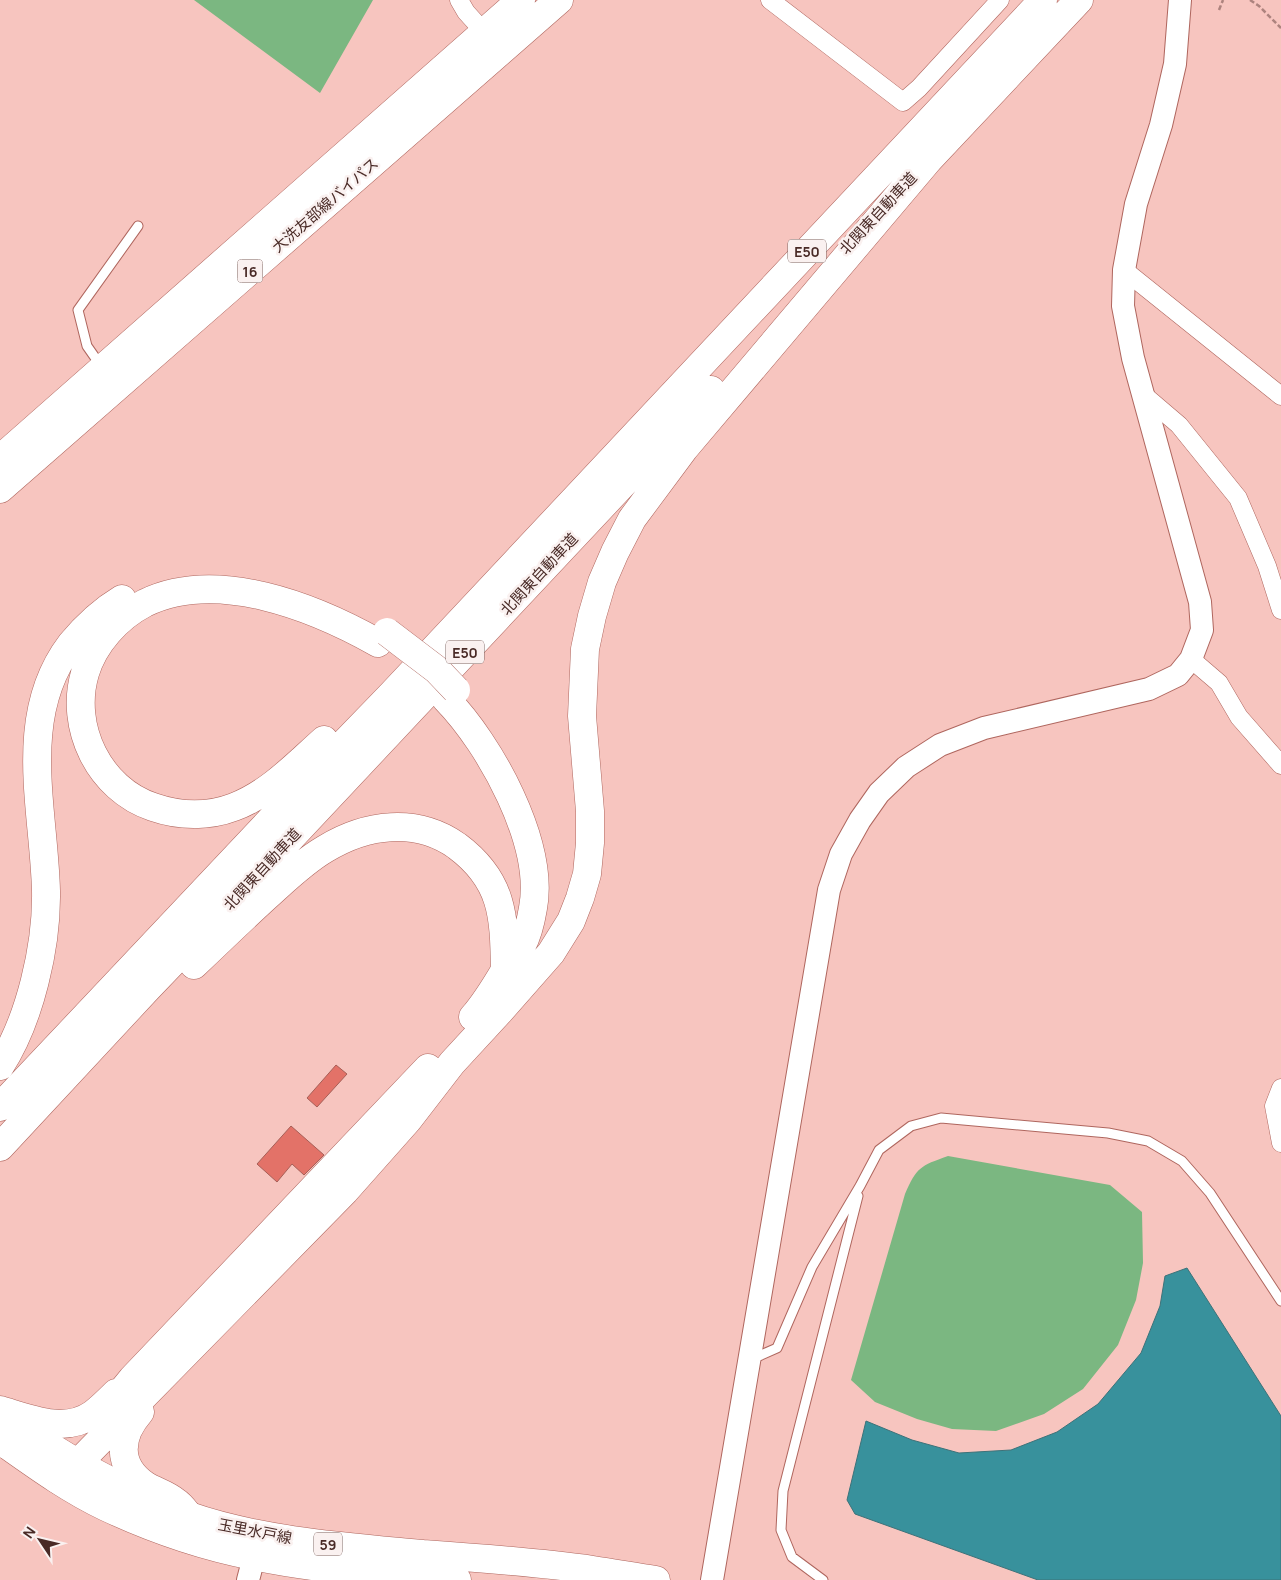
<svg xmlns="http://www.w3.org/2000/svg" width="1281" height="1580" font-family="Manrope,'Noto Sans JP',sans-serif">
<rect width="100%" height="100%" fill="#f7c5bf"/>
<!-- green -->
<path fill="#7bb781" d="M194,0H373L320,93Z
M948,1156L1110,1185L1142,1212L1143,1263L1136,1300L1118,1345L1083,1389L1044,1414L996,1431L952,1429L917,1419L875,1402L851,1380L905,1194C917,1167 920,1166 948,1156Z"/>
<!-- water -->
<path fill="#38919c" stroke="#3d7279" d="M1187,1268L1281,1416V1580H1038L855,1514L847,1500L866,1421L912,1440L959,1453L1011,1450L1057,1432L1098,1404L1141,1353L1160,1306L1165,1276Z"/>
<!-- building -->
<path fill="#e37268" stroke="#a75f57" d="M336,1065L347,1074L317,1107L307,1098Z
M291,1126L324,1155L304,1175L292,1164L277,1182L257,1164Z"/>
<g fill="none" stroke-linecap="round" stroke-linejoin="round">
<!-- service casing -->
<g stroke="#af665e" stroke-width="11">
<path id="service" d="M101,366L87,346L78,310L138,226
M752,1359L777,1348L812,1267L860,1186L879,1150L911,1126L941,1118L1108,1133L1148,1141L1182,1161L1210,1193L1281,1301
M823,1580L792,1557L781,1530L783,1491L858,1196"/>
</g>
<!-- minor casing -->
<g stroke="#af665e" stroke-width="19">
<path id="minor" d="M459,0L466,12L484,32
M770,0L903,102L919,88L1000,0
M1124,270L1281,396
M1145,396L1179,425L1238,498L1267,566L1281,610
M1191,659L1219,683L1239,717L1281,765
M1281,1088L1274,1106L1281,1143"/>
</g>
<!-- tertiary casing -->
<g stroke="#af665e" stroke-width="24">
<path id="tertiary" d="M248,1580L254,1557
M712,1580L829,890L841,854L860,820L879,793L906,767L940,745L984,728L1149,689L1178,675L1191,659L1202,630L1200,602L1133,358L1123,306L1124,270L1136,204L1161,125L1175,64L1180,0"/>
</g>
<!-- primary casing -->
<g stroke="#af665e" stroke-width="29">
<path id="primary" d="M0,459L521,0
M0,489L559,0
M0,1413C59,1455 120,1491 189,1516C260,1541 349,1547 423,1554C480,1558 537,1562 593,1570C614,1573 635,1577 656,1580
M0,1440C34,1464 68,1489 106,1507C153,1529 202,1546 253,1556C320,1570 389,1574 457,1580"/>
</g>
<!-- motorway casing -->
<g stroke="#af665e" stroke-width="29">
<path id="motorway" d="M919,170L1079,0
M446,699C490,744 545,843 533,908C531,920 528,934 522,945C518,954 511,962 505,970C495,987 486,1002 473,1017
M324,740C297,764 269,794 234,807C208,817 179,816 153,807C99,789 69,727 85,673C94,643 118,617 145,603C217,568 314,607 378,643
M194,965C218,942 242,919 266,897C285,880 303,862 325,849C366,824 416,817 457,846C504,881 504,917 505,971
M0,1066C30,1020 47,946 46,891C44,809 16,716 71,644C86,626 102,611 122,599
M0,1107L299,790L391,695L1043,0
M0,1147L147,989L241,891L711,390
M0,1410C30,1419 65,1434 93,1414C101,1408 109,1400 116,1393
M105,1412L132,1379L428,1068
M140,1412C119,1436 116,1465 145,1485C154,1491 167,1494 176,1502C181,1505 185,1511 189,1516
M59,1480L77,1464L345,1191L408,1120L452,1063L500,1011L551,953L571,921L580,898L587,874L590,843V811L582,716L585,649L592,616L602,582L615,552L632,519L684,449L931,157"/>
</g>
<!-- path -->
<path stroke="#ad837e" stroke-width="2.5" stroke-dasharray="5 2.5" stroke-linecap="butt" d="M1250,0L1259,6L1281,28
M1219,10L1223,0"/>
<!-- service -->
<use href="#service" stroke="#fff" stroke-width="9"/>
<!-- minor -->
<use href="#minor" stroke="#fff" stroke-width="18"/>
<!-- tertiary -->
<use href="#tertiary" stroke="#fff" stroke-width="22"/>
<!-- primary -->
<use href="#primary" stroke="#fff" stroke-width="28"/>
<!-- motorway -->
<use href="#motorway" stroke="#fff" stroke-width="28"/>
<!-- motorway-bridge casing -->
<g stroke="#af665e" stroke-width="29" stroke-linecap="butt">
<path id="motorway-bridge" d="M387,632L437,670L456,690"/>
</g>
<!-- motorway-bridge -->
<use href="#motorway-bridge" stroke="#fff" stroke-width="28"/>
</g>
<g text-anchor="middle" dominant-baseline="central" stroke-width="5" stroke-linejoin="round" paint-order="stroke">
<!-- shield labels -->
<g fill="#faf1f0" stroke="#7e6663" stroke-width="1">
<rect x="788" y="239.5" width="38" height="23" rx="4"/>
<rect x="237.5" y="259.5" width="25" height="23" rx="4"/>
<rect x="446" y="640.5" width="38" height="23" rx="4"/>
<rect x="314" y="1532.5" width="28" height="23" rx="4"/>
</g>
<g font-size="14" font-weight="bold" fill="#492a26">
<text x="807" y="251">E50</text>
<text x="250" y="271">16</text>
<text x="465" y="652">E50</text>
<text x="328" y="1544">59</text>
</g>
<!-- street labels -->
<g font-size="15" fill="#492a26" stroke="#faf1f0">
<text transform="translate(325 205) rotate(-41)">大洗友部線バイパス</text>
<text transform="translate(878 213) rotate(-47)">北関東自動車道</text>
<text transform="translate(539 574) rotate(-47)">北関東自動車道</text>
<text transform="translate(262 869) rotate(-47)">北関東自動車道</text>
<text transform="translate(255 1531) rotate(11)">玉里水戸線</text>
</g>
</g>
<!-- north arrow -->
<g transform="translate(40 1540) rotate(305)" stroke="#faf1f0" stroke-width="4" paint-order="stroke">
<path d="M0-4L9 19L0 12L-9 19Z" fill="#492a26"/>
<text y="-8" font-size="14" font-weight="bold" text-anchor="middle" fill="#492a26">N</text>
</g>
</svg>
